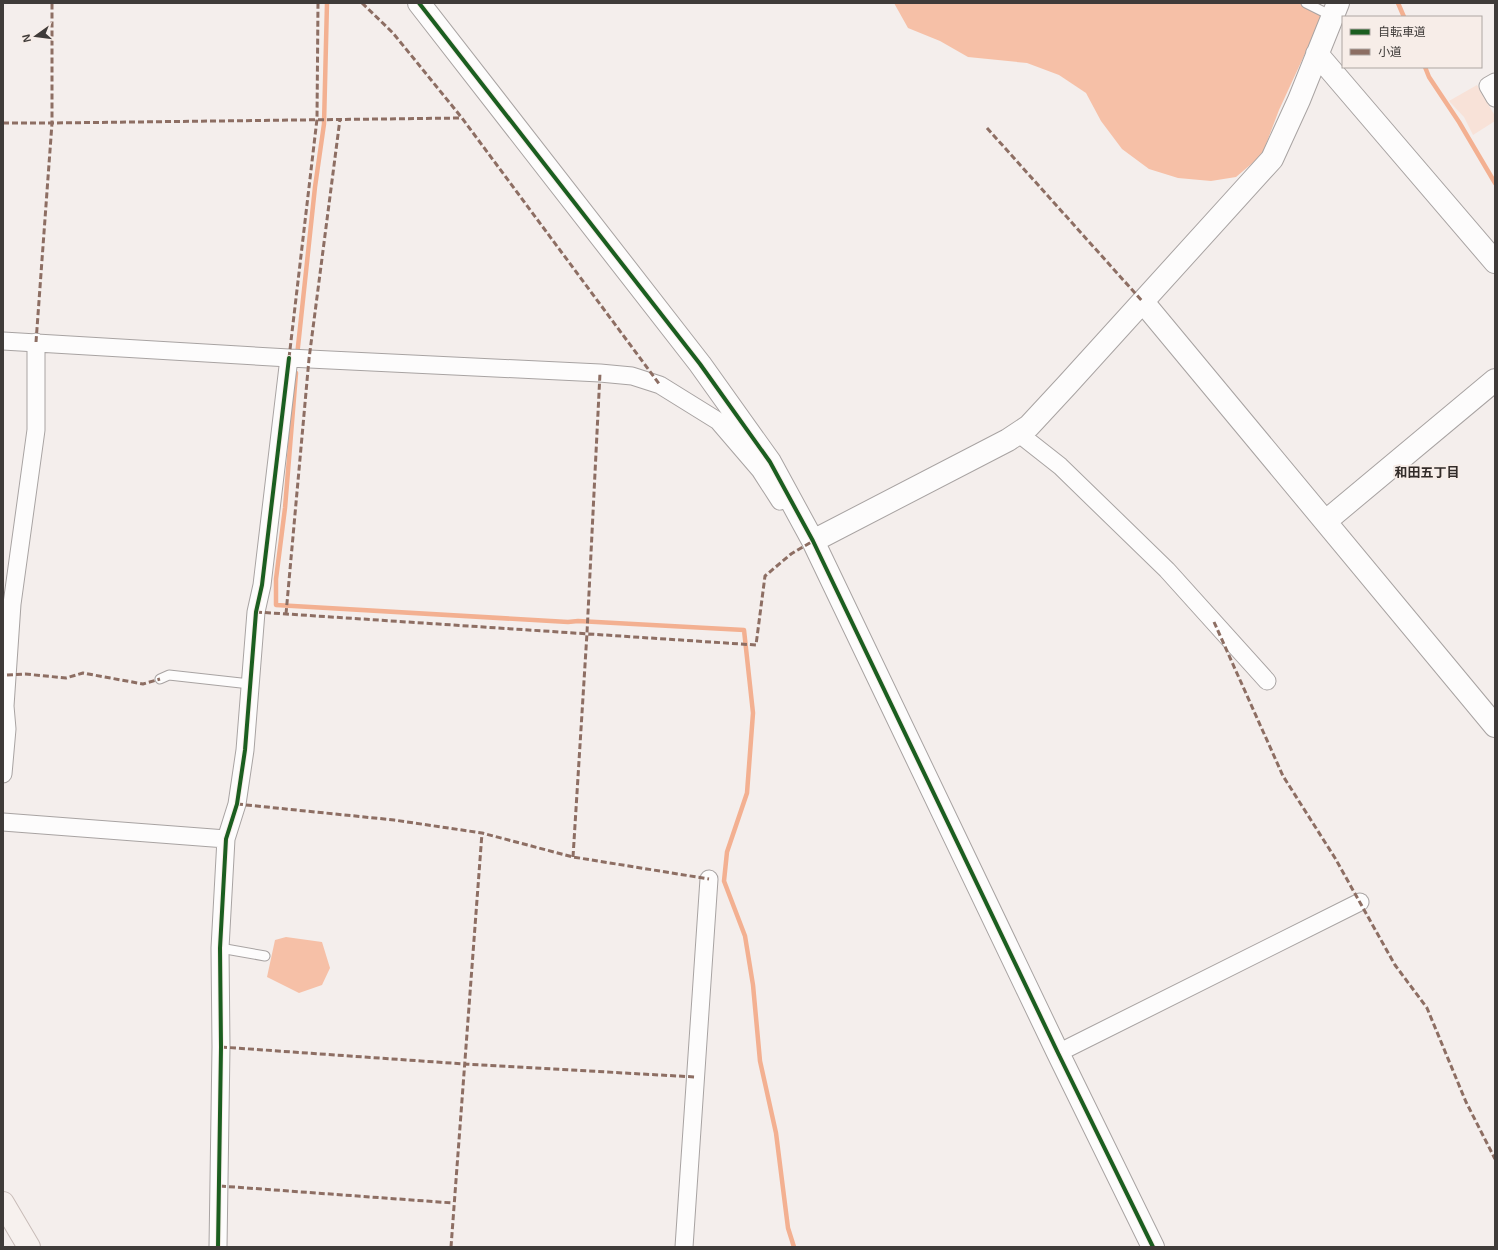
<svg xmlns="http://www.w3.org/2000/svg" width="1498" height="1250" font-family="Helvetica,'Noto Sans JP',sans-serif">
<rect width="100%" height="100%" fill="#f4eeec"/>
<!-- green -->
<path fill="#f8e2d8" d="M1477,85L1495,116V121L1473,135L1464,117L1449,101Z"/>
<!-- forest -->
<path fill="#f6c0a7" d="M894,3H1321L1320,21L1279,110L1262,155L1236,177L1211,181L1178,178L1149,169L1122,149L1101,121L1086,93L1059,75L1027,63L968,57L940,41L908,28Z
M286,937L322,942L330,968L322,985L299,993L267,977L275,940Z"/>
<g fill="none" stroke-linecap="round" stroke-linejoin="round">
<!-- stream -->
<path stroke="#f3b091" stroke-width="4.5" d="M1398,3L1404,17
M1425,67L1429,77L1459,122L1495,183
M297,356L315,187L324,124L327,3
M296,373L285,508L276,579V605L568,622L578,621L744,630L753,713L747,793L727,852L724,881L745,936L753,985L760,1061L776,1133L788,1228L794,1247"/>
<!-- lane casing -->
<g stroke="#a8a3a2" stroke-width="11">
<path id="lane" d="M1306,3L1332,16
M160,679L169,675L250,684
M220,948L265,956"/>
</g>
<!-- street casing -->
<g stroke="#a8a3a2" stroke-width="19">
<path id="street" d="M1495,82L1488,86L1495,98
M3,341L289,358L600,373L632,376L660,385L718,421L760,470L780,501L786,499
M1018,433L1060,466L1167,570L1267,681
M3,774L7,729L5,706L12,604L36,430V342
M3,822L226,839
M1058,1053L1360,902
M218,1247L221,1047L220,948L226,839L237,804L245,750L256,612L262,585L289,358
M684,1247L709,879"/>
</g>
<!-- secondary casing -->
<g stroke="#a8a3a2" stroke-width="24">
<path id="secondary" d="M419,3L700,364L770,462L813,541L1058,1053L1153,1247
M1317,54L1495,262
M1143,302L1495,726
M1326,521L1495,380
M813,541L1008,440L1029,426L1067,385L1272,159L1299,100L1338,3"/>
</g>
<!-- primary casing -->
<g stroke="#c8bcb8" stroke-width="24">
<path id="primary" d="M3,1203L29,1247"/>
</g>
<!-- lane -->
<use href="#lane" stroke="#fdfcfc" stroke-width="9"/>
<!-- street -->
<use href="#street" stroke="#fdfcfc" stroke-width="17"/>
<!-- secondary -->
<use href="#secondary" stroke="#fdfcfc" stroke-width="22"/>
<!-- primary -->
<use href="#primary" stroke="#f7f1ee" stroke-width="22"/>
<!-- quiet -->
<path stroke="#8d6e63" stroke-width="3" stroke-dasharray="6 3" stroke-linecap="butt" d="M362,3L393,33L462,118L660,385
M3,123H52L462,118
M987,128L1143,302
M36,342L52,123V3
M289,358L317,119L318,3
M256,612L756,645L765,576L791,554L813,541
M286,614L309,359L340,119
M1214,622L1283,776L1335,858L1395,965L1427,1008L1466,1102L1495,1159
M7,675L25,674L66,678L83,673L143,684L160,679
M237,804L394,820L482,833L573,857L709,879
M573,857L587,633L600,373
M221,1047L465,1064L695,1077
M220,1186L453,1203
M451,1247L482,833"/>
<!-- cycleway casing -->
<g stroke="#f7ede8" stroke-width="6">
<path id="cycleway" d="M419,3L700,364L770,462L813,541L1058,1053L1153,1247
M218,1247L221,1047L220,948L226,839L237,804L245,750L256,612L262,585L289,358"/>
</g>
<!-- cycleway -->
<use href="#cycleway" stroke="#1b5e20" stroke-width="4"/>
</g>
<g text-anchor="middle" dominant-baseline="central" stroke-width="4" stroke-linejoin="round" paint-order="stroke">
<!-- neighbourhood labels -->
<g font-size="13" font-weight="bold" fill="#322b28" stroke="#f7ede8">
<text x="1427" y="472">和田五丁目</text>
</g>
</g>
<!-- border -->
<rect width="1498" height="1250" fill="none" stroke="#3f3b39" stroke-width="8"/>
<!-- legend -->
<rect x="1342" y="16" width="140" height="52" fill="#f7ede8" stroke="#ada6a2"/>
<rect x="1350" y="29" width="20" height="6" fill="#1b5e20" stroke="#ada6a2"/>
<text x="1378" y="36" font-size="12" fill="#3f3b39">自転車道</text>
<rect x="1350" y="49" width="20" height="6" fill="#8d6e63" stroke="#ada6a2"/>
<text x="1378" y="56" font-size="12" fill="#3f3b39">小道</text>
<!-- north arrow -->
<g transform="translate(36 36) rotate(256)" stroke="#f7ede8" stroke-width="3" paint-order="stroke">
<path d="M0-3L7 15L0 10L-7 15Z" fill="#3f3b39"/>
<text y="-6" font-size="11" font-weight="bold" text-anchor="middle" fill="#3f3b39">N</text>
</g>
</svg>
